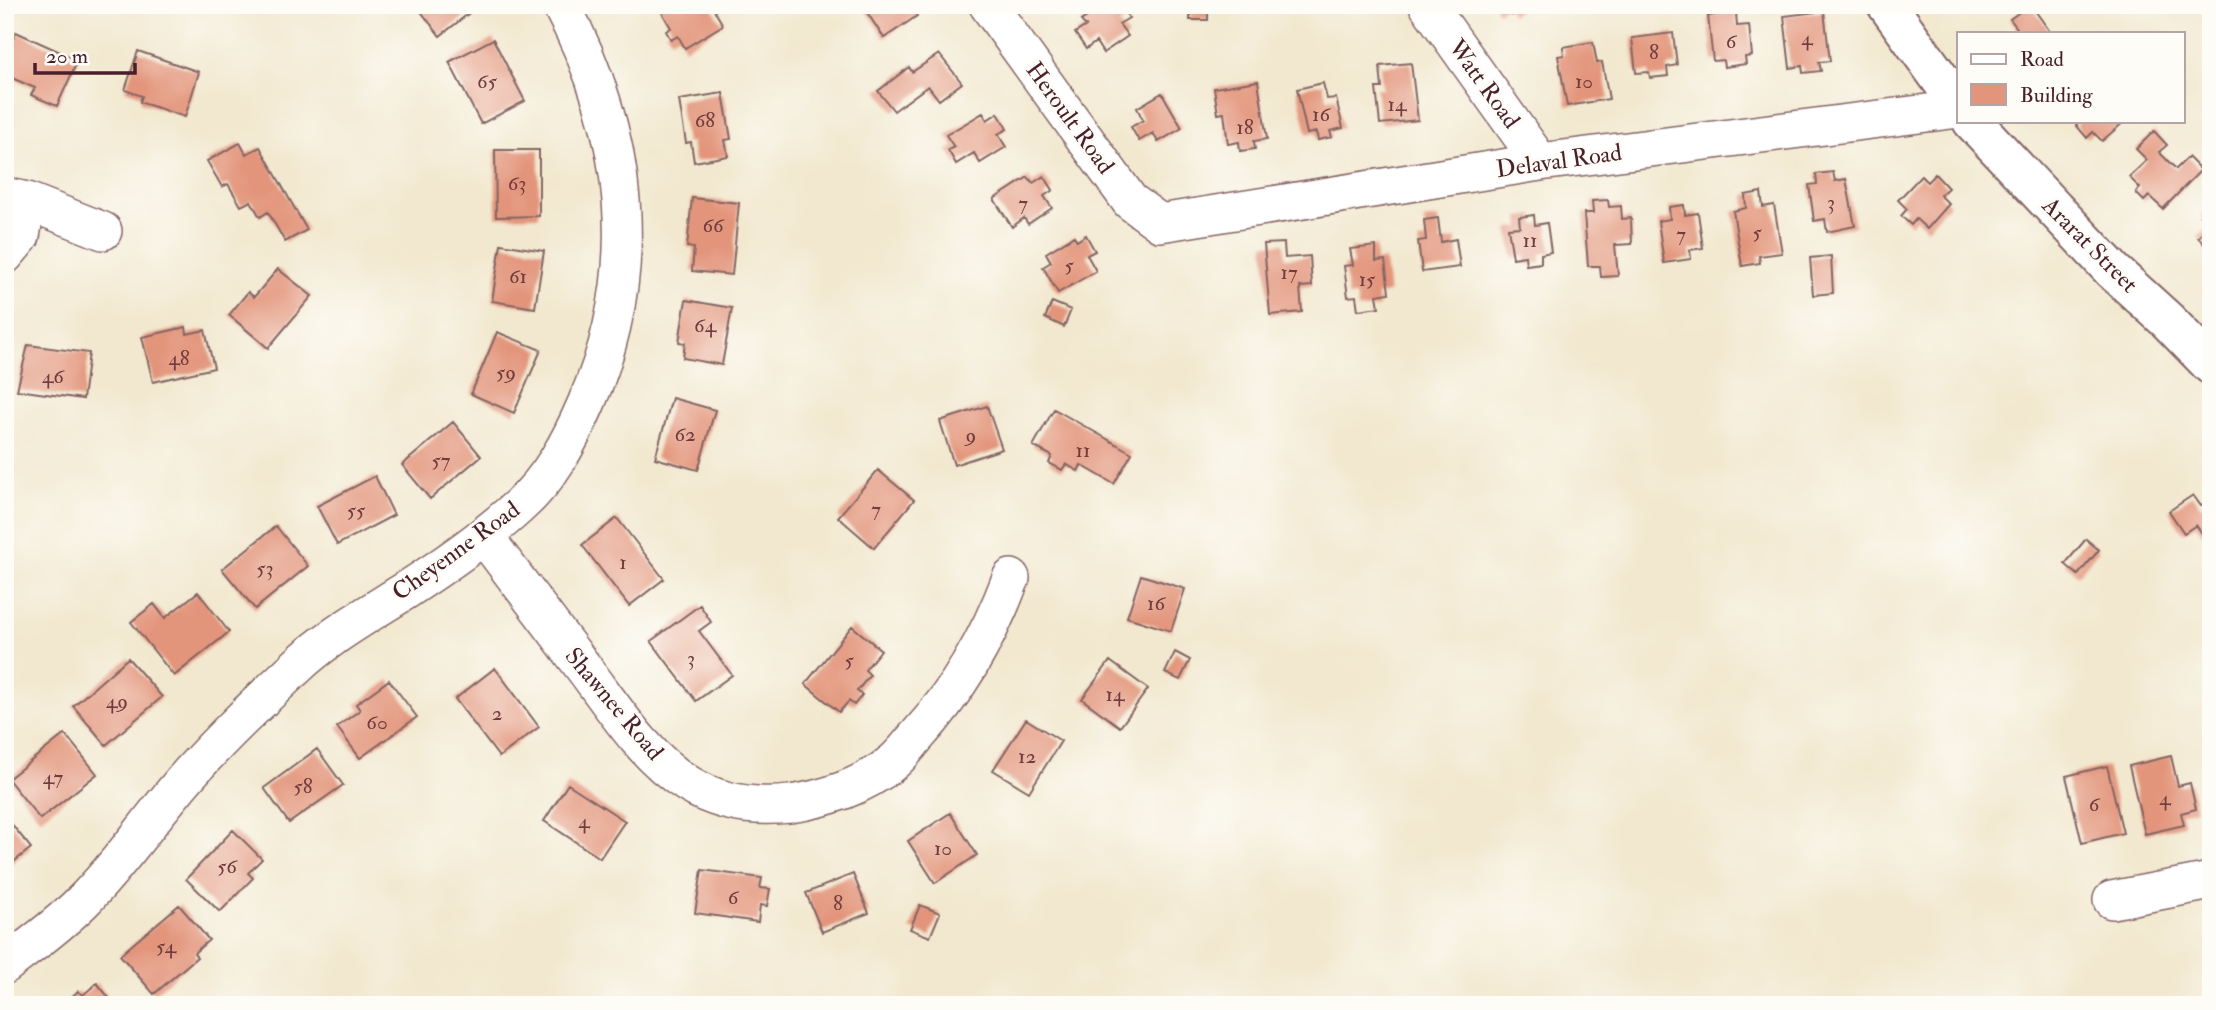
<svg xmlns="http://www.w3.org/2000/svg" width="2216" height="1010" font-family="'IM FELL Double Pica',serif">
<rect width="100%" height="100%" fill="#fdfcf7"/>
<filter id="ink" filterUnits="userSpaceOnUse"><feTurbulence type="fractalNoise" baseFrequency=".0143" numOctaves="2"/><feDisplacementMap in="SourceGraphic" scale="14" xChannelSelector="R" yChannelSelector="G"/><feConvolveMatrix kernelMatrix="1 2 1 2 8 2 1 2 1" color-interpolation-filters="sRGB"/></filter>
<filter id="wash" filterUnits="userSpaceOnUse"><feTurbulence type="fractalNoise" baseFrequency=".00686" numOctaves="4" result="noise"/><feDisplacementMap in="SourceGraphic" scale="28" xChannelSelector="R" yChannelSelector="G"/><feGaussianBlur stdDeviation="1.57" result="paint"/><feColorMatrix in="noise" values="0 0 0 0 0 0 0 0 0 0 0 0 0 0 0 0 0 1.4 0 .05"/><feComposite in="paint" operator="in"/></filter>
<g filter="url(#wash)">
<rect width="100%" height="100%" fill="#f2e8cf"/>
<g id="blocks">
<!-- building -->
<path fill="#e3957c" d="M416,5H469L473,10L440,36Z
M662,5H711L723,25L685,48L678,36L671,40L666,31L671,28L659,7Z
M862,5H910L917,16L884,38Z
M1104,5H1120L1129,18L1119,24L1128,36L1103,53L1096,42L1086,49L1075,33L1086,26L1081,21Z
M1190,5H1208V20H1190Z
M1494,5H1528L1512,15L1507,6L1498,12Z
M2029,5H2031L2051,33H2010L2017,28L2010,19Z
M1824,11L1830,61L1819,62L1821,71L1803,73L1802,66L1790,68L1784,16Z
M1736,12L1737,26L1749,25L1752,56L1745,57L1746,64L1724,67L1723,60L1713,61L1708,16Z
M16,32L78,60L57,106L31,95L35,88L5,75V55Z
M1673,33L1677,65L1667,67L1668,76L1650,78L1649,72L1636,73L1632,38Z
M493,39L525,101L481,124L449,62Z
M1593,42L1597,63L1602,62L1609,99L1567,106L1558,56L1564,55L1563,47Z
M138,51L199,72L185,117L140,102L142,96L125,90Z
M939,54L962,83L939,100L928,86L894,111L878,91L909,67L912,72Z
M1411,63L1418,120L1380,124L1376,88H1382L1380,66Z
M1258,81L1267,139L1254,141L1255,149L1240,151L1239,142L1228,144L1224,113L1218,114L1214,88Z
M1323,83L1327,99L1336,98L1343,128L1330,131L1332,137L1318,140L1316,132L1307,134L1297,89Z
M723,93L731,139L725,140L728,156L694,162L691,142L686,143L679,100Z
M1162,93L1182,128L1158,142L1153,133L1139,141L1131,127L1143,120L1137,108Z
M983,113L987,120L998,113L1007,129L998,134L1006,147L980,163L974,153L956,164L948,150L954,147L946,135Z
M2080,121H2125L2102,141L2093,132L2087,138L2076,125Z
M2154,131L2167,145L2159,152L2176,169L2188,157L2201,170L2163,209L2149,196L2144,201L2136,193L2140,188L2129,177L2147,160L2136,149Z
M240,143L246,154L260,147L307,230L285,242L268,212L260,217L251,201L241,206L228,184L222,187L207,161Z
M495,150H539V216L496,217Z
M1833,172L1835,181L1846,179L1855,226L1827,232L1825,219L1814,221L1809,185L1817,184L1816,174Z
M1935,174L1948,188L1940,195L1949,204L1927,229L1916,219L1911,225L1901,216L1907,209L1898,200L1921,176L1927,182Z
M1044,176L1053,190L1044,196L1052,208L1028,224L1024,218L1012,227L994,199L1028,177L1033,183Z
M1761,192L1763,207L1774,205L1782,253L1759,256L1760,263L1742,266L1733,211L1746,208L1745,195Z
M692,198L739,203L732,275L692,271L694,248L687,247Z
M1608,200L1609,207L1621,206L1622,219L1631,218L1632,244L1615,245L1618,276L1601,277L1600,266H1588L1584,213H1593L1592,201Z
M1684,205L1685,215L1698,213L1703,248L1690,250L1691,259L1664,263L1658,221L1670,219L1669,207Z
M2211,207V252L2198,237L2210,227L2200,216Z
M1534,215L1535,225L1547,223L1551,252L1541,254V263L1526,265L1525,256L1513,258L1508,228L1520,227L1519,217Z
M1438,218L1441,242L1456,239L1460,267L1422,272L1418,241L1426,240L1424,220Z
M1086,235L1095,251L1087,255L1096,271L1058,293L1043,267L1051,262L1046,253L1074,236L1077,241Z
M1284,243L1285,258L1310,256L1312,286L1300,287L1302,312L1270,315L1264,244Z
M501,244L544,251L535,308L492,301Z
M1376,246V261L1385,260L1389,293L1377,295L1379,307L1358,310L1356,296L1348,297L1344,266L1353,265L1350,249Z
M1831,256L1833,293L1813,295L1810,258Z
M278,269L312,296L268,348L229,315L248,292L254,297Z
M686,300L732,308L722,365L683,358L685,343L679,342Z
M1052,302L1071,310L1064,327L1045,318Z
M186,327L187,334L205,330L214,368L153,382L142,337Z
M497,332L541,350L514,413L471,394Z
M28,345L89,353L83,399L17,390Z
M672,398L715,410L698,470L655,458Z
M987,406L1002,449L954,465L940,421Z
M1054,409L1132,453L1114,484L1081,465L1078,471L1066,464L1062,470L1049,463L1052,456L1033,446Z
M453,422L481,456L430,499L402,465Z
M878,470L914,500L874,548L838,517Z
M375,476L394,515L337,545L317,506Z
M2193,495L2201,506L2211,499V546L2196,525L2184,533L2169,511Z
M617,518L664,579L629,606L582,545Z
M276,526L308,566L255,609L222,569Z
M2086,539L2099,550L2078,575L2065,564Z
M1141,575L1185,589L1171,631L1127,617Z
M198,592L229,632L174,676L131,622L154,604L165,618Z
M700,605L711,622L699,631L732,675L696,701L651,641Z
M852,626L881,650L865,670L870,675L857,691L862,695L854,705L849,701L839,712L805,684Z
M1175,652L1190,660L1180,680L1165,673Z
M128,658L162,697L106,745L73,706Z
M1110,661L1148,689L1120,727L1082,699Z
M495,668L539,727L499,757L455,699Z
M389,680L417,717L360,758L337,727L360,710L356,704Z
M1026,719L1061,741L1029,792L993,770Z
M65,734L97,774L40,819L8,779Z
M317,749L343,785L289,823L264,788Z
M2171,756L2178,786L2190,783L2196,809L2181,813L2184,825L2145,834L2129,766Z
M2107,766L2123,833L2082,843L2066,776Z
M568,784L625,821L600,858L544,821Z
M950,813L977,855L935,883L908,841Z
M5,816L31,848L5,869Z
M233,830L262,859L248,873L253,878L220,912L186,879Z
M702,870L762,878L760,888L770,889L767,906L760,905L758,922L695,913Z
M853,874L869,913L822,932L806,893Z
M179,905L209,940L194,953L197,957L154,994L120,955Z
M920,905L940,913L930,937L910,929Z
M97,983L115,1005H63L78,991L83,995Z"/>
</g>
</g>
<g filter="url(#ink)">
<use href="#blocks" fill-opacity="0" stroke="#856564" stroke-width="2"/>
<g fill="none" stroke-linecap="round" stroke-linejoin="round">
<!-- minor casing -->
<g stroke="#856564" stroke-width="40">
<path id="minor" d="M988,5L1130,201L1160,223L1540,162L1959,109
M1428,5L1540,162
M5,196L27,201L103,231
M5,255L21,236L27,201
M484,536C518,581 552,626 586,671C616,711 645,757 688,784C719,803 755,808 790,804C825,799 864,786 892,763C901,756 909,745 917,736C960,689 989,637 1011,578
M2112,900L2211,881
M5,965C31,945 59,925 82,902C121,863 152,816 189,774C222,737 258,703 294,669C326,638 367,615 405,591C445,565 484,538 519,506C550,479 570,441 586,404C645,269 629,132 561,5"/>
</g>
<!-- major casing -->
<g stroke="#856564" stroke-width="42">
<path id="major" d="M1887,5L1959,105
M1972,121L2113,271L2168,321L2211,365"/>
</g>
<!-- minor -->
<use href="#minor" stroke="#fff" stroke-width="37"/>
<!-- major -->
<use href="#major" stroke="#fff" stroke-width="38"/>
</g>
</g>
<g text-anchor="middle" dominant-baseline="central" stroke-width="6" stroke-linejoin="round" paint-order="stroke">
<!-- number labels -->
<g font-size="21" fill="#703c3f">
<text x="1807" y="38">4</text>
<text x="1731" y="41">6</text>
<text x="1654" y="52">8</text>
<text x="487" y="81">65</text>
<text x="1584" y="81">10</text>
<text x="1397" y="104">14</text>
<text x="1321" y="114">16</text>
<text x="705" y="120">68</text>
<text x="1245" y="127">18</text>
<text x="517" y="183">63</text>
<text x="1831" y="202">3</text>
<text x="1023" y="203">7</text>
<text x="713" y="225">66</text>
<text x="1757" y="232">5</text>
<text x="1681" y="234">7</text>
<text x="1530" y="240">11</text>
<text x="1069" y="265">5</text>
<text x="1289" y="272">17</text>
<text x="518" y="276">61</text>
<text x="1367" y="279">15</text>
<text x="705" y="325">64</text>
<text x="179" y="358">48</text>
<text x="506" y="372">59</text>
<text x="53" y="376">46</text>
<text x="685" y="434">62</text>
<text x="971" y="435">9</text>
<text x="1083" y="450">11</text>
<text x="441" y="460">57</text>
<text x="876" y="509">7</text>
<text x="356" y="510">55</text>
<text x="623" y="562">1</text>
<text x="265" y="568">53</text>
<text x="1156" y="603">16</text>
<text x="691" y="658">3</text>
<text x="849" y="660">5</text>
<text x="1115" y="694">14</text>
<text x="117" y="701">49</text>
<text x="497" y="713">2</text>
<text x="377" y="722">60</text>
<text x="1027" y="756">12</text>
<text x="53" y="777">47</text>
<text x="303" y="786">58</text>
<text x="2165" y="798">4</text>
<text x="2094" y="804">6</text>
<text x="584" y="821">4</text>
<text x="943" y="848">10</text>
<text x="227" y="866">56</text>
<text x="733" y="897">6</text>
<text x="838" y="903">8</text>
<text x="166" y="946">54</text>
</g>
<!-- street labels -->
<g font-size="24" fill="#4a1f2b" stroke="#fdfcf7">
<text transform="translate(1484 84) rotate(54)">Watt Road</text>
<text transform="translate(1070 118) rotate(54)">Heroult Road</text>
<text transform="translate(1559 161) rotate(-8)">Delaval Road</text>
<text transform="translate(2090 245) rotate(45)">Ararat Street</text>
<text transform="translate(456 551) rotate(-36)">Cheyenne Road</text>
<text transform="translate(614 704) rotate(50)">Shawnee Road</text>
</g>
</g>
<!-- margin -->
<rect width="2216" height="1010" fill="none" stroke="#fdfcf7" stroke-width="28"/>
<!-- legend -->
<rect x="1957" y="32" width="228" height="91" fill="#fdfcf7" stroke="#b5a4a5" stroke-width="2"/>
<rect x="1971" y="54" width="35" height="10" fill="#ffffff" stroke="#b5a4a5" stroke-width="2"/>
<text x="2020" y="66" font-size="21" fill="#4a1f2b">Road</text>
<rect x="1971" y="84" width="35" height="21" fill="#e3957c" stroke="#b5a4a5" stroke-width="2"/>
<text x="2020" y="102" font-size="21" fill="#4a1f2b">Building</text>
<!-- scale -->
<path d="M35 63v10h100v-10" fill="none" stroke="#4a1f2b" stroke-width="3.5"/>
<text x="46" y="63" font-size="21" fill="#4a1f2b" stroke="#fdfcf7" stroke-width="5" paint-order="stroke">20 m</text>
</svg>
